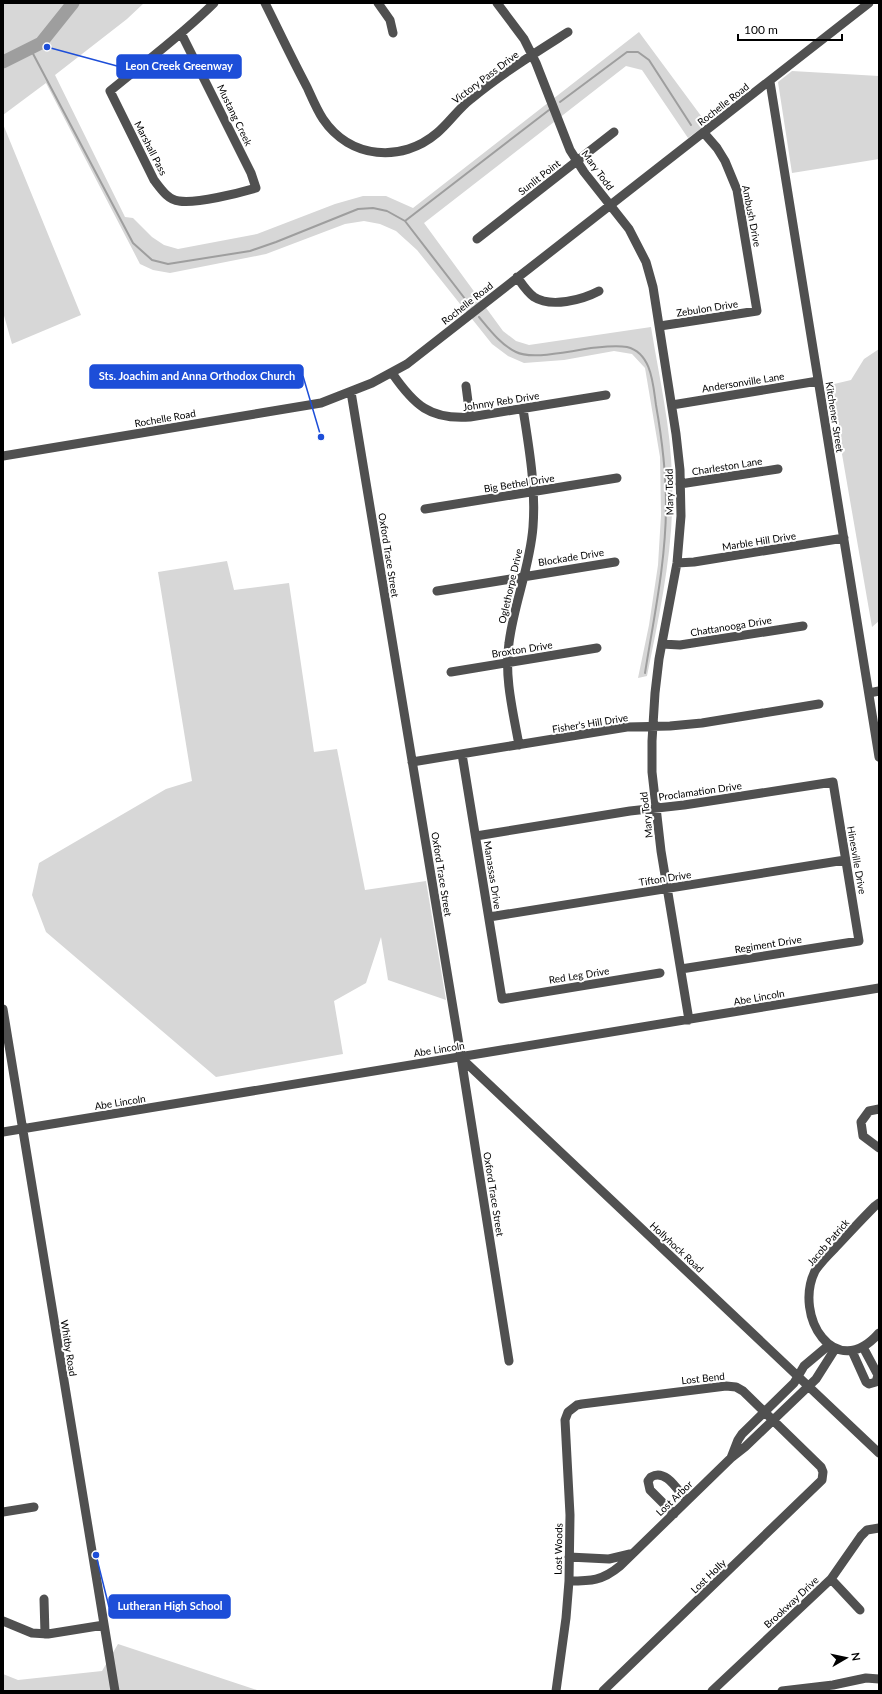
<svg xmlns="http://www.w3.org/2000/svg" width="882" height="1694" font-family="Lato,sans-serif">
<rect width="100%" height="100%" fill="#fff"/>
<!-- green -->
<path fill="#d7d7d7" d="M3,3H144L127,19L55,75L125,217L133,218L152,237L164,245L178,249L257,234L335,204L363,196H386L413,208L639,32L707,124L688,138L642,70L626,66L424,223L503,331L516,341L529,345L651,327C659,377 671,427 672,478C675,545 660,611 647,676L638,678L649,625L658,565L661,515L660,457L645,368L632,354L614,351L564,360L524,363L508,356L492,344L417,250L396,231L380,224L364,221L345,224L266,254L170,273L153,270L140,264L46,83L3,115Z
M792,71L879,76V159L792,173L778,82Z
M3,124L81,315L12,344L3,312Z
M879,349V621L872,627L830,385L851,380L864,359Z
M227,561L234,590L289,583L314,752L337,749L365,890L426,881L446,1000L388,980L381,937L366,983L334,1001L343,1054L216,1077L46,932L32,895L39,863L166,789L192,781L158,572Z
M118,1644L260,1691H3V1674L18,1680L102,1671Z"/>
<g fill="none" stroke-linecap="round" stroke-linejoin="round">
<!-- stream -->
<path stroke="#9e9e9e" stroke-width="2" d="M30,48L133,243L152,260L168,264L250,251L276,242L358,209L373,208L387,211L405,221L469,304
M560,102L627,52H638L649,60L691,125
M405,221L549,110
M479,317C489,329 501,345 516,352C531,360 573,351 591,348C602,347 615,345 627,347C652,353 653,385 656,405C662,439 666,471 666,505C666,561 654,617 645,673"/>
<!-- river -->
<path stroke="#9e9e9e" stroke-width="13" d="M3,62L41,43L73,3"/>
<!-- minor -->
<path stroke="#505050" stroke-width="9" d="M265,3C279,31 292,59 307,87C312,98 317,110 323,119C350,159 402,163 437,133C449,123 458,109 471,99C501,74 535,53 568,32
M378,3L390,20L393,33
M497,3L524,39L536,63L570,150L584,172L629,229L646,262L653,287L676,434L680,470L681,516L677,563L659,659L655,693L652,741V772L661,851L689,1020
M181,33L251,173L256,188C239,193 196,204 179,201C168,200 161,189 154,180L110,91C145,62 182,35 214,3
M770,82L879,757
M477,239L614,132
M517,277C522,284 527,292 534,297C551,308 582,300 599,291
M660,326L757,311L737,190L725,161L717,148L704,133
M392,373C414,405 430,420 470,417L606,395
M466,386L470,417
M351,392L457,1032L509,1361
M672,405L818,381
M3,456L321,403L372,383L407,364L869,3
M680,484L778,469
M425,509L617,478
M677,563L694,562L844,538
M437,591L615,562
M662,644L680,645L803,626
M451,672L597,648
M869,693L879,691
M519,745C513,712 504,676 509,643C514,603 530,567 533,527C536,486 529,448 523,409
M462,754L502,999L660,973
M412,762L627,727L670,726L702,723L819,704
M476,836L630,811L684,805L833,782L859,941L681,969
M489,917L845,860
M3,1009L115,1691
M460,1057L879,1453
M879,1109L869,1111L861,1122L863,1136L879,1148
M3,1132L879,988
M879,1203L875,1206C861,1220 848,1234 835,1248C828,1255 820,1263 815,1271C793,1316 835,1383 879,1333
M852,1351L866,1382L869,1384L876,1382L878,1375L863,1347
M731,1458L738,1440L742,1434L794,1383L804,1366L829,1345
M3,1512L34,1507
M674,1514L650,1490L648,1481L651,1477C666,1468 678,1491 687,1501
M569,1557L609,1559L630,1554
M831,1579L860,1610
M569,1581C591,1581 602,1581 620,1566L731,1458L745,1447L816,1379L835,1349
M44,1599L45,1634
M3,1621L32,1633L48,1634L104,1625
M556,1691L566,1618L569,1581L570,1515L565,1420L568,1412L577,1405L582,1404L726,1386L736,1387L743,1391L821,1467L823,1472L822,1480L603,1691
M712,1691L831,1579L861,1536L867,1530L879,1528
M782,1691L833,1685L866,1678L879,1679"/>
</g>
<g text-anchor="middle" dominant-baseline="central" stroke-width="4" stroke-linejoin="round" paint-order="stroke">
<!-- street labels -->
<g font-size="10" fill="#000" stroke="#fff">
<text transform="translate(485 77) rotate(-37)">Victory Pass Drive</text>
<text transform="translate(723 104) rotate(-38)">Rochelle Road</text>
<text transform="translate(235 115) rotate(64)">Mustang Creek</text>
<text transform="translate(151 148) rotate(63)">Marshall Pass</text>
<text transform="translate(598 170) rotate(54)">Mary Todd</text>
<text transform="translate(539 177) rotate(-38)">Sunlit Point</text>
<text transform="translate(752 216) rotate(79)">Ambush Drive</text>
<text transform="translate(467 303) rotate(-38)">Rochelle Road</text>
<text transform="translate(707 308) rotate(-9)">Zebulon Drive</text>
<text transform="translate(743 382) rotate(-9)">Andersonville Lane</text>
<text transform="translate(501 401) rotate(-9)">Johnny Reb Drive</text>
<text transform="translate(835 417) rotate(81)">Kitchener Street</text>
<text transform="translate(165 418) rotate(-10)">Rochelle Road</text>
<text transform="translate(727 466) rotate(-9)">Charleston Lane</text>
<text transform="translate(519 483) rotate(-9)">Big Bethel Drive</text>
<text transform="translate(669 492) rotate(-91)">Mary Todd</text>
<text transform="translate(759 541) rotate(-9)">Marble Hill Drive</text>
<text transform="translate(389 555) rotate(81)">Oxford Trace Street</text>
<text transform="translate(571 557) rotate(-9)">Blockade Drive</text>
<text transform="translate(510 586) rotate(-77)">Oglethorpe Drive</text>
<text transform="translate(731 626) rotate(-9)">Chattanooga Drive</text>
<text transform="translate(522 649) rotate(-9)">Broxton Drive</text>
<text transform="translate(590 723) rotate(-9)">Fisher's Hill Drive</text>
<text transform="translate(700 791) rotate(-8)">Proclamation Drive</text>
<text transform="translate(646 815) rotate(-97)">Mary Todd</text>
<text transform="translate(857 860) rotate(80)">Hinesville Drive</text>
<text transform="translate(442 874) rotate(81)">Oxford Trace Street</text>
<text transform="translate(493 875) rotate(81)">Manassas Drive</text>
<text transform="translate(665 878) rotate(-9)">Tifton Drive</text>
<text transform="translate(768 944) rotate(-9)">Regiment Drive</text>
<text transform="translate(579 975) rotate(-9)">Red Leg Drive</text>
<text transform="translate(759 997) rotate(-10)">Abe Lincoln</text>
<text transform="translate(439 1049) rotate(-9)">Abe Lincoln</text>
<text transform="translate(120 1102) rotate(-9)">Abe Lincoln</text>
<text transform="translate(494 1194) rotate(81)">Oxford Trace Street</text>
<text transform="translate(828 1242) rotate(-49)">Jacob Patrick</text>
<text transform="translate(677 1247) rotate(43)">Hollyhock Road</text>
<text transform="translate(69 1348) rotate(81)">Whitby Road</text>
<text transform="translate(703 1378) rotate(-6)">Lost Bend</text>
<text transform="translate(674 1498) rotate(-44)">Lost Arbor</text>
<text transform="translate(558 1549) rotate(-89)">Lost Woods</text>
<text transform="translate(708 1576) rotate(-44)">Lost Holly</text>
<text transform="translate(791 1602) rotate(-43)">Brookway Drive</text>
</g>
</g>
<!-- callouts -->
<path fill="none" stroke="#1d4ed8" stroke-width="1.5" d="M47 47L117 66M321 437L303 376M96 1555L109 1607"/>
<g fill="#1d4ed8" stroke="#fff" stroke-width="1.5">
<circle cx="47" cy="47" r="4"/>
<circle cx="321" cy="437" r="4"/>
<circle cx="96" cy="1555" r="4"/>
</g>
<g fill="#1d4ed8" stroke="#1d4ed8" stroke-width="1.5">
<rect x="117" y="55" width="124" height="23" rx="4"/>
<rect x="90" y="365" width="213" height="23" rx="4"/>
<rect x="109" y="1595" width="121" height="23" rx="4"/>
</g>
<g font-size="11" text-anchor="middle" font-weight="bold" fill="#fff">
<text x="179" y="70">Leon Creek Greenway</text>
<text x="197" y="380">Sts. Joachim and Anna Orthodox Church</text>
<text x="170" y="1610">Lutheran High School</text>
</g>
<!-- border -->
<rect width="882" height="1694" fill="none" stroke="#000000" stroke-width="8"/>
<!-- north arrow -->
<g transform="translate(846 1658) rotate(81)" stroke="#ffffff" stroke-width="3" paint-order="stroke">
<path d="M0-3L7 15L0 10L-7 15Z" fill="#000000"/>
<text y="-6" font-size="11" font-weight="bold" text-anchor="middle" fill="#000000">N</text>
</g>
<!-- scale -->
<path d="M738 34v6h104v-6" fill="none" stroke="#000000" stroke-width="2"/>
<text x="744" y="34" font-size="12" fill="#000000" stroke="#ffffff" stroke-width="3" paint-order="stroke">100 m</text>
</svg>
